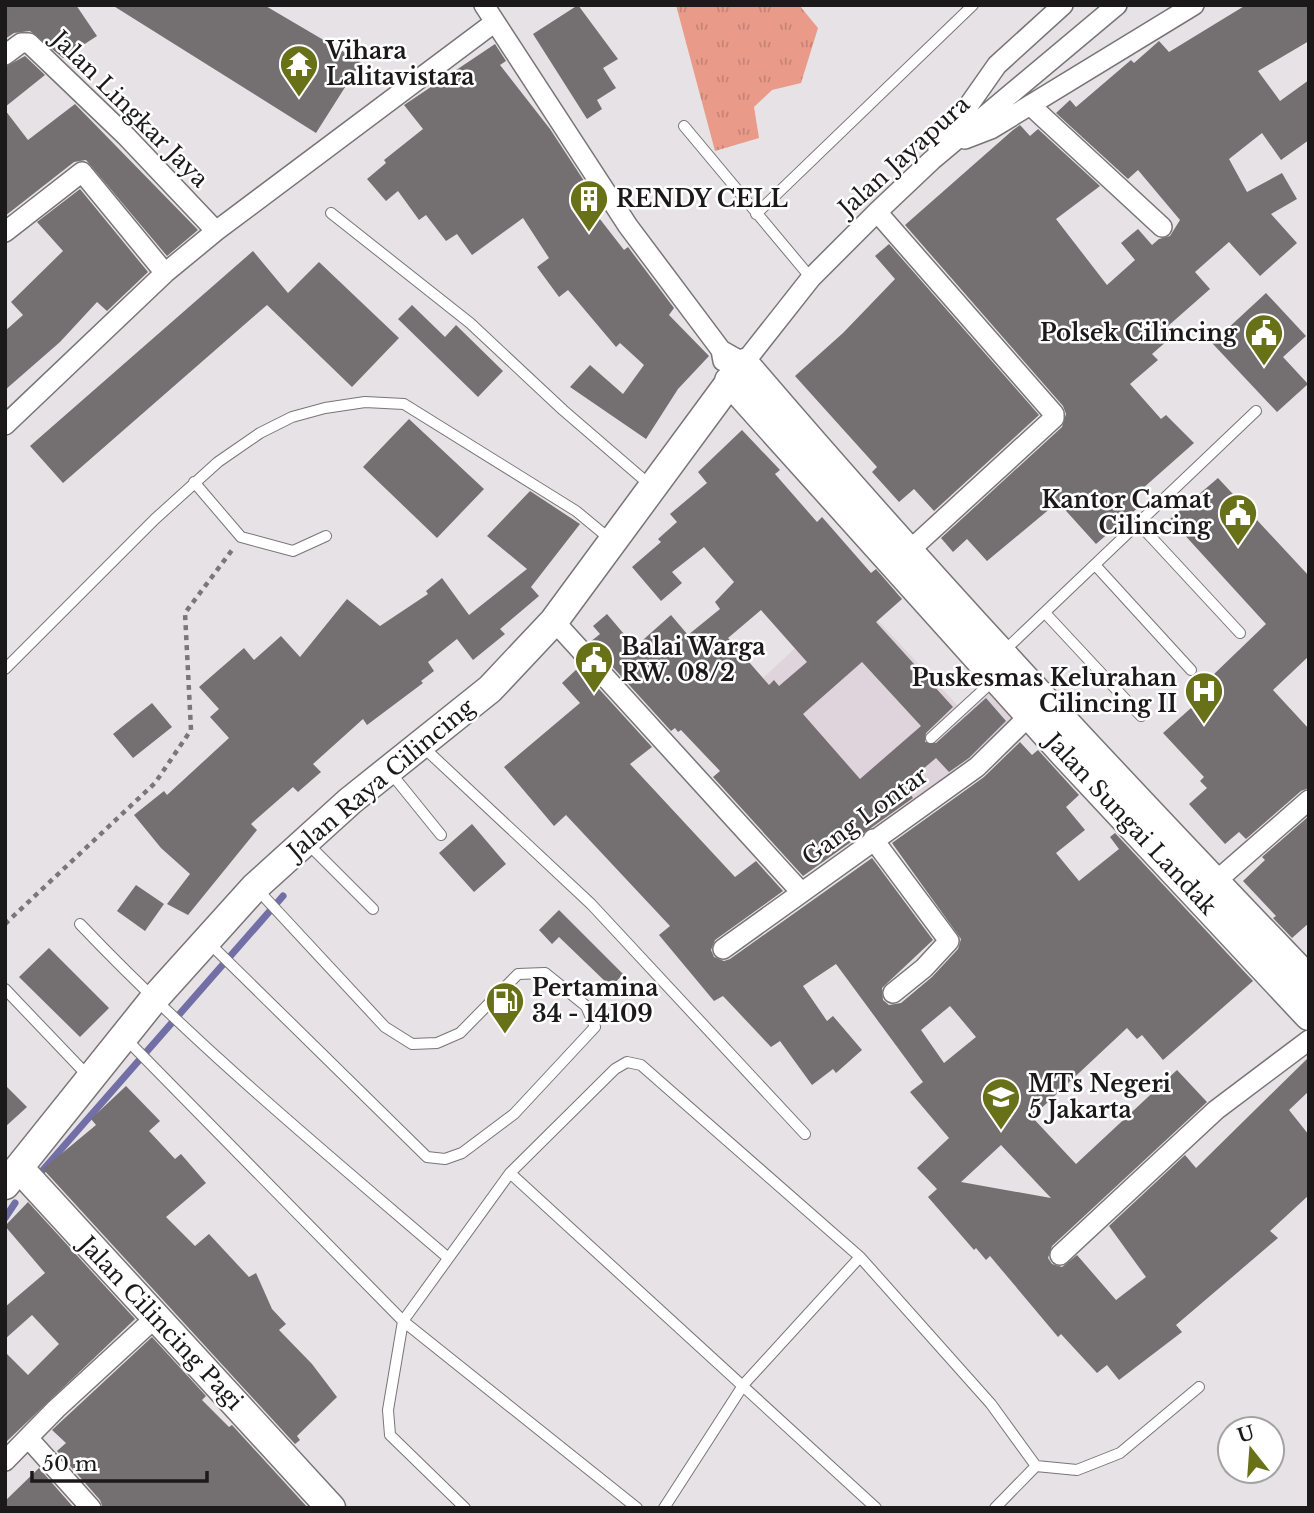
<svg xmlns="http://www.w3.org/2000/svg" width="1314" height="1513" font-family="'Libre Baskerville',serif">
<defs>
<pattern id="park-tufts" width="24" height="20" patternUnits="userSpaceOnUse" patternTransform="scale(1.75)"><rect width="24" height="20" fill="#e99a88"/><path d="M3 7l-1-3M5 7V3M7 7l1-3M15 17l-1-3M17 17v-4M19 17l1-3" fill="none" stroke="#c78475"/></pattern>
</defs>
<rect width="100%" height="100%" fill="#e7e2e5"/>
<!-- built -->
<path fill="#e0d4dc" d="M853,594L961,709L994,681L1024,715L942,786L852,850L732,707Z"/>
<!-- park -->
<path fill="url(#park-tufts)" d="M676,5H799L818,28L801,83L772,90L754,107L759,138L715,151Z"/>
<g fill="none" stroke-linecap="round" stroke-linejoin="round">
<!-- stream -->
<path stroke="#726ea6" stroke-width="7" d="M35,1179L283,896
M5,1218L15,1203"/>
</g>
<!-- building -->
<path fill="#746f70" fill-rule="evenodd" d="M5,5H76L97,36L63,58L30,31L14,33L5,39Z
M112,5H264L361,62L316,133Z
M578,5L618,59L603,68L616,88L597,100L602,109L587,119L533,34Z
M1246,5H1309V41L1258,71L1280,101L1309,80V140L1281,160L1262,133L1229,159L1247,192L1282,173L1297,199L1271,214L1297,243L1260,276L1229,242L1195,272L1210,289L1168,326L1175,334L1152,354L1158,360L1130,384L1161,419L1166,415L1194,443L1133,497L1141,505L1096,544L1058,502L987,561L967,539L953,552L941,538L1062,427L1066,414L1063,406L905,225L1013,130L1020,125L1030,136L1038,129L1100,186L1056,219L1107,285L1135,260L1121,243L1138,229L1152,245L1159,239L1170,236L1180,220L1138,170L1128,179L1056,113L1070,100L1076,107L1131,60L1134,63L1159,41L1169,52Z
M495,44L506,61L500,65L550,129L590,190L582,196L624,250L628,247L674,308L669,315L709,356L678,389L646,439L570,387L590,365L623,394L644,365L620,343L616,347L568,290L559,297L537,267L549,258L523,218L472,255L457,234L446,241L426,215L419,220L398,191L386,201L367,179L386,163L384,160L423,129L404,105Z
M25,56L45,75L5,107V67Z
M75,104L198,230L167,256L86,160L74,162L5,216V110L28,140Z
M80,189L148,272L107,311L97,302L60,342L5,390V331L23,315L11,302L63,251L37,222Z
M889,244L1039,415L934,511L914,489L899,502L872,472L877,467L795,376L843,333L895,279L875,256Z
M253,251L288,293L319,262L399,338L352,387L267,305L63,483L30,446Z
M1266,293L1306,336L1283,357L1308,384L1277,412L1212,343Z
M412,305L445,337L456,325L503,371L478,397L398,319Z
M409,419L484,489L437,538L363,467Z
M742,430L780,470L775,474L817,522L822,517L871,573L876,569L902,599L876,622L953,707L926,733L925,742L936,743L986,698L1006,721L969,758L949,772L936,758L904,785L913,798L803,876L713,777L720,771L681,730L678,732L675,728L671,731L590,642L600,634L593,626L607,614L635,647L671,615L688,635L720,609L715,602L734,582L704,547L672,572L682,583L661,601L632,567L661,542L658,539L677,522L670,514L707,483L698,472ZM761,610L807,662L779,686L774,680L769,685L728,638ZM862,662L921,726L860,779L803,714Z
M1218,478L1309,576V656L1273,690L1309,729V788L1301,791L1246,839L1239,832L1225,844L1189,804L1207,788L1200,781L1204,777L1163,733L1219,683L1212,676L1266,624L1170,519Z
M530,491L580,524L531,587L539,596L500,629L505,634L473,660L457,639L428,662L434,671L421,681L423,683L367,725L363,719L313,764L321,772L298,792L293,787L251,824L257,830L188,915L167,904L190,874L161,848L134,815L164,791L167,795L229,738L210,717L219,709L199,687L244,648L254,660L281,636L300,657L347,599L380,626L428,594L426,591L442,578L469,615L527,569L487,536Z
M579,667L652,747L630,764L735,877L756,861L783,891L715,940L711,950L714,957L724,961L730,959L872,858L933,940L882,988L883,1000L889,1005L901,1003L932,977L958,949L961,939L892,843L984,777L1020,742L1032,755L1038,750L1079,795L1066,807L1085,830L1056,853L1079,881L1119,849L1110,837L1115,833L1253,981L1163,1060L1142,1035L1137,1039L1127,1028L1032,1117L1076,1164L1177,1070L1207,1102L1052,1246L1048,1258L1052,1264L1062,1267L1077,1255L1116,1300L1146,1277L1109,1226L1185,1155L1196,1168L1309,1057V1091L1289,1110L1309,1135V1195L1270,1231L1278,1238L1176,1325L1182,1332L1119,1380L1107,1365L1097,1373L1061,1334L1058,1337L990,1256L986,1260L976,1248L974,1250L928,1197L937,1189L917,1168L949,1138L910,1092L923,1082L836,964L803,986L827,1021L833,1016L862,1050L836,1073L833,1069L812,1085L780,1041L771,1047L723,996L714,1001L659,935L670,926L566,815L554,826L504,767L580,703L562,683ZM950,1006L976,1037L944,1063L921,1030ZM1001,1145L1051,1198L961,1182Z
M152,703L172,727L133,758L113,734Z
M1309,816V923L1292,938L1273,918L1276,916L1243,881L1265,860L1262,857Z
M472,824L506,864L474,892L439,853Z
M136,885L164,904L145,931L117,911Z
M559,910L623,974L611,987L559,937L552,944L539,930Z
M49,948L109,1008L80,1037L19,977Z
M5,1085L27,1107L5,1127Z
M126,1086L160,1121L149,1131L175,1159L181,1154L206,1183L166,1217L195,1246L209,1234L249,1277L256,1273L272,1309L286,1324L279,1330L312,1364L337,1397L297,1436L300,1440L295,1444L43,1169L96,1125L91,1119Z
M28,1202L135,1319L5,1443V1352L28,1375L59,1344L32,1315L5,1339V1307L45,1273L5,1226Z
M152,1337L206,1396L202,1400L229,1427L232,1425L308,1508H103L100,1500L57,1451L66,1443L52,1430Z
M39,1468L74,1508H5V1501Z"/>
<g fill="none" stroke-linecap="round" stroke-linejoin="round">
<!-- lane casing -->
<g stroke="#797577" stroke-width="12">
<path id="lane" d="M684,126L811,278
M331,213L470,323L563,410L650,485
M756,214L973,5
M194,482L241,537L293,551L326,536
M1139,524L1240,633
M1096,566L1191,670
M1046,614L1141,716
M1003,652L1256,411
M5,669L155,519L218,462L260,433L292,417L325,408L365,402L404,404L576,511L611,540
M931,738L994,680
M422,746L591,904L805,1134
M390,772L441,835
M308,844L373,909
M80,924C194,1044 321,1149 447,1257
M207,941L427,1157L445,1159L462,1153L514,1114L595,1027L586,1006L545,973L518,974L460,1033L437,1043L412,1044L385,1027L256,888
M5,989L89,1077
M126,1039L403,1321L637,1508
M510,1173L876,1508
M1036,1466L1077,1470L1120,1453L1199,1387
M465,1508L390,1435L388,1410L403,1321L510,1173L615,1069L627,1062L641,1065L860,1257L991,1404L1036,1466L995,1508
M664,1508L744,1384L860,1257"/>
</g>
<!-- street casing -->
<g stroke="#797577" stroke-width="22">
<path id="street" d="M484,5L628,226L721,350L723,361
M5,55L21,43H29L126,136L216,231
M1030,105L1162,227
M965,139L991,129L1194,5
M938,149L997,65L1063,5
M877,212L1054,414V418L910,550
M5,232L82,172L165,273
M721,350L744,363L811,278L877,212L932,160L1117,5
M5,425L165,273L216,231L495,22
M554,621L801,892
M873,839L949,941L924,968L893,993
M1215,882L1309,800
M723,949L977,767L1030,715
M1060,1255L1216,1110L1309,1040
M29,1439L91,1508
M5,1461L56,1409L155,1318"/>
</g>
<!-- secondary casing -->
<g stroke="#797577" stroke-width="31">
<path id="secondary" d="M729,381L1067,757L1309,1016
M20,1169L331,1508
M5,1185L154,999L255,887L350,801L490,689L554,621L744,363C925,575 1116,779 1309,980"/>
</g>
<!-- path -->
<path stroke="#7a7779" stroke-width="4.5" stroke-dasharray="5 5" stroke-linecap="butt" d="M5,924L155,783L191,730L185,613L232,550"/>
<!-- lane -->
<use href="#lane" stroke="#fff" stroke-width="10"/>
<!-- street -->
<use href="#street" stroke="#fff" stroke-width="19"/>
<!-- secondary -->
<use href="#secondary" stroke="#fff" stroke-width="28"/>
</g>
<!-- icons -->
<defs>
<g id="temple-pin" transform="scale(2.0125)"><path d="M0 17L-7.5 6A9.5 9.5 0 1 1 7.5 6Z" fill="#697118" stroke="#fff"/><path d="M0-6L5-2H3V0L6.5 2.5H4V6H1.5V3h-3V6H-4V2.5H-6.5L-3 0V-2H-5Z" fill="#fff"/></g>
<g id="building-pin" transform="scale(2.0125)"><path d="M0 17L-7.5 6A9.5 9.5 0 1 1 7.5 6Z" fill="#697118" stroke="#fff"/><path d="M-4-6H4V6H1V3H-1V6H-4ZM-2.5-4.3h1.7v1.8h-1.7ZM.8-4.3h1.7v1.8H.8ZM-2.5-1h1.7V.8h-1.7ZM.8-1h1.7V.8H.8Z" fill="#fff"/></g>
<g id="civic-pin" transform="scale(2.0125)"><path d="M0 17L-7.5 6A9.5 9.5 0 1 1 7.5 6Z" fill="#697118" stroke="#fff"/><path d="M-.6-6.5H3V-4.5H.6V-3L4-1V1h2V6H-6V1h2V-1L-.6-3ZM-1.2 2.5V6h2.4V2.5Z" fill="#fff"/></g>
<g id="hospital-pin" transform="scale(2.0125)"><path d="M0 17L-7.5 6A9.5 9.5 0 1 1 7.5 6Z" fill="#697118" stroke="#fff"/><path d="M-5-5h3v3.5h4V-5h3V5h-3V1.5h-4V5h-3Z" fill="#fff"/></g>
<g id="fuel-pin" transform="scale(2.0125)"><path d="M0 17L-7.5 6A9.5 9.5 0 1 1 7.5 6Z" fill="#697118" stroke="#fff"/><path d="M-5.5-6h7V0h2V4h1.3V-2.5L3-4.5l.8-.8L6-3V5H2.5V1h-1V6h-7ZM-4.2-4.7v3.2H.2V-4.7Z" fill="#fff"/></g>
<g id="school-pin" transform="scale(2.0125)"><path d="M0 17L-7.5 6A9.5 9.5 0 1 1 7.5 6Z" fill="#697118" stroke="#fff"/><path d="M0-5L7-2L0 1L-7-2ZM-4 1L0 2.5L4 1V4Q0 6-4 4Z" fill="#fff"/></g>
</defs>
<g fill-rule="evenodd">
<use href="#temple-pin" x="299" y="64"/>
<use href="#building-pin" x="589" y="199"/>
<use href="#civic-pin" x="1264" y="333"/>
<use href="#civic-pin" x="1238" y="513"/>
<use href="#civic-pin" x="594" y="660"/>
<use href="#hospital-pin" x="1204" y="691"/>
<use href="#fuel-pin" x="505" y="1001"/>
<use href="#school-pin" x="1001" y="1097"/>
</g>
<g text-anchor="middle" dominant-baseline="central" stroke-width="5" stroke-linejoin="round" paint-order="stroke">
<!-- poi labels -->
<g font-size="23" font-weight="bold" fill="#1b191a" stroke="#fff" text-anchor="start">
<text x="326" y="51">Vihara<tspan x="326" dy="26">Lalitavistara</tspan></text>
<text x="616" y="199">RENDY CELL</text>
<text x="1237" y="333" text-anchor="end">Polsek Cilincing</text>
<text x="1211" y="500" text-anchor="end">Kantor Camat<tspan x="1211" dy="26">Cilincing</tspan></text>
<text x="621" y="647">Balai Warga<tspan x="621" dy="26">RW. 08/2</tspan></text>
<text x="1177" y="678" text-anchor="end">Puskesmas Kelurahan<tspan x="1177" dy="26">Cilincing II</tspan></text>
<text x="532" y="988">Pertamina<tspan x="532" dy="26">34 - 14109</tspan></text>
<text x="1028" y="1084">MTs Negeri<tspan x="1028" dy="26">5 Jakarta</tspan></text>
</g>
<!-- street labels -->
<g font-size="23" fill="#1b191a" stroke="#fff">
<text transform="translate(130 109) rotate(45)">Jalan Lingkar Jaya</text>
<text transform="translate(904 156) rotate(-42)">Jalan Jayapura</text>
<text transform="translate(381 779) rotate(-40)">Jalan Raya Cilincing</text>
<text transform="translate(865 816) rotate(-36)">Gang Lontar</text>
<text transform="translate(1131 824) rotate(47)">Jalan Sungai Landak</text>
<text transform="translate(161 1323) rotate(47)">Jalan Cilincing Pagi</text>
</g>
</g>
<!-- border -->
<rect width="1314" height="1513" fill="none" stroke="#1b191a" stroke-width="14"/>
<!-- north arrow -->
<g transform="translate(1251 1450) rotate(343)"><circle r="33" fill="#ffffff" stroke="#a4a3a3" stroke-width="2"/>
<path d="M0-5L12 26L0 18L-12 26Z" fill="#697118"/>
<text y="-10" font-size="19" font-weight="bold" text-anchor="middle" fill="#1b191a">U</text>
</g>
<!-- scale -->
<path d="M32 1471v10h175v-10" fill="none" stroke="#1b191a" stroke-width="3.5"/>
<text x="42" y="1471" font-size="21" fill="#1b191a" stroke="#ffffff" stroke-width="5" paint-order="stroke">50 m</text>
</svg>
